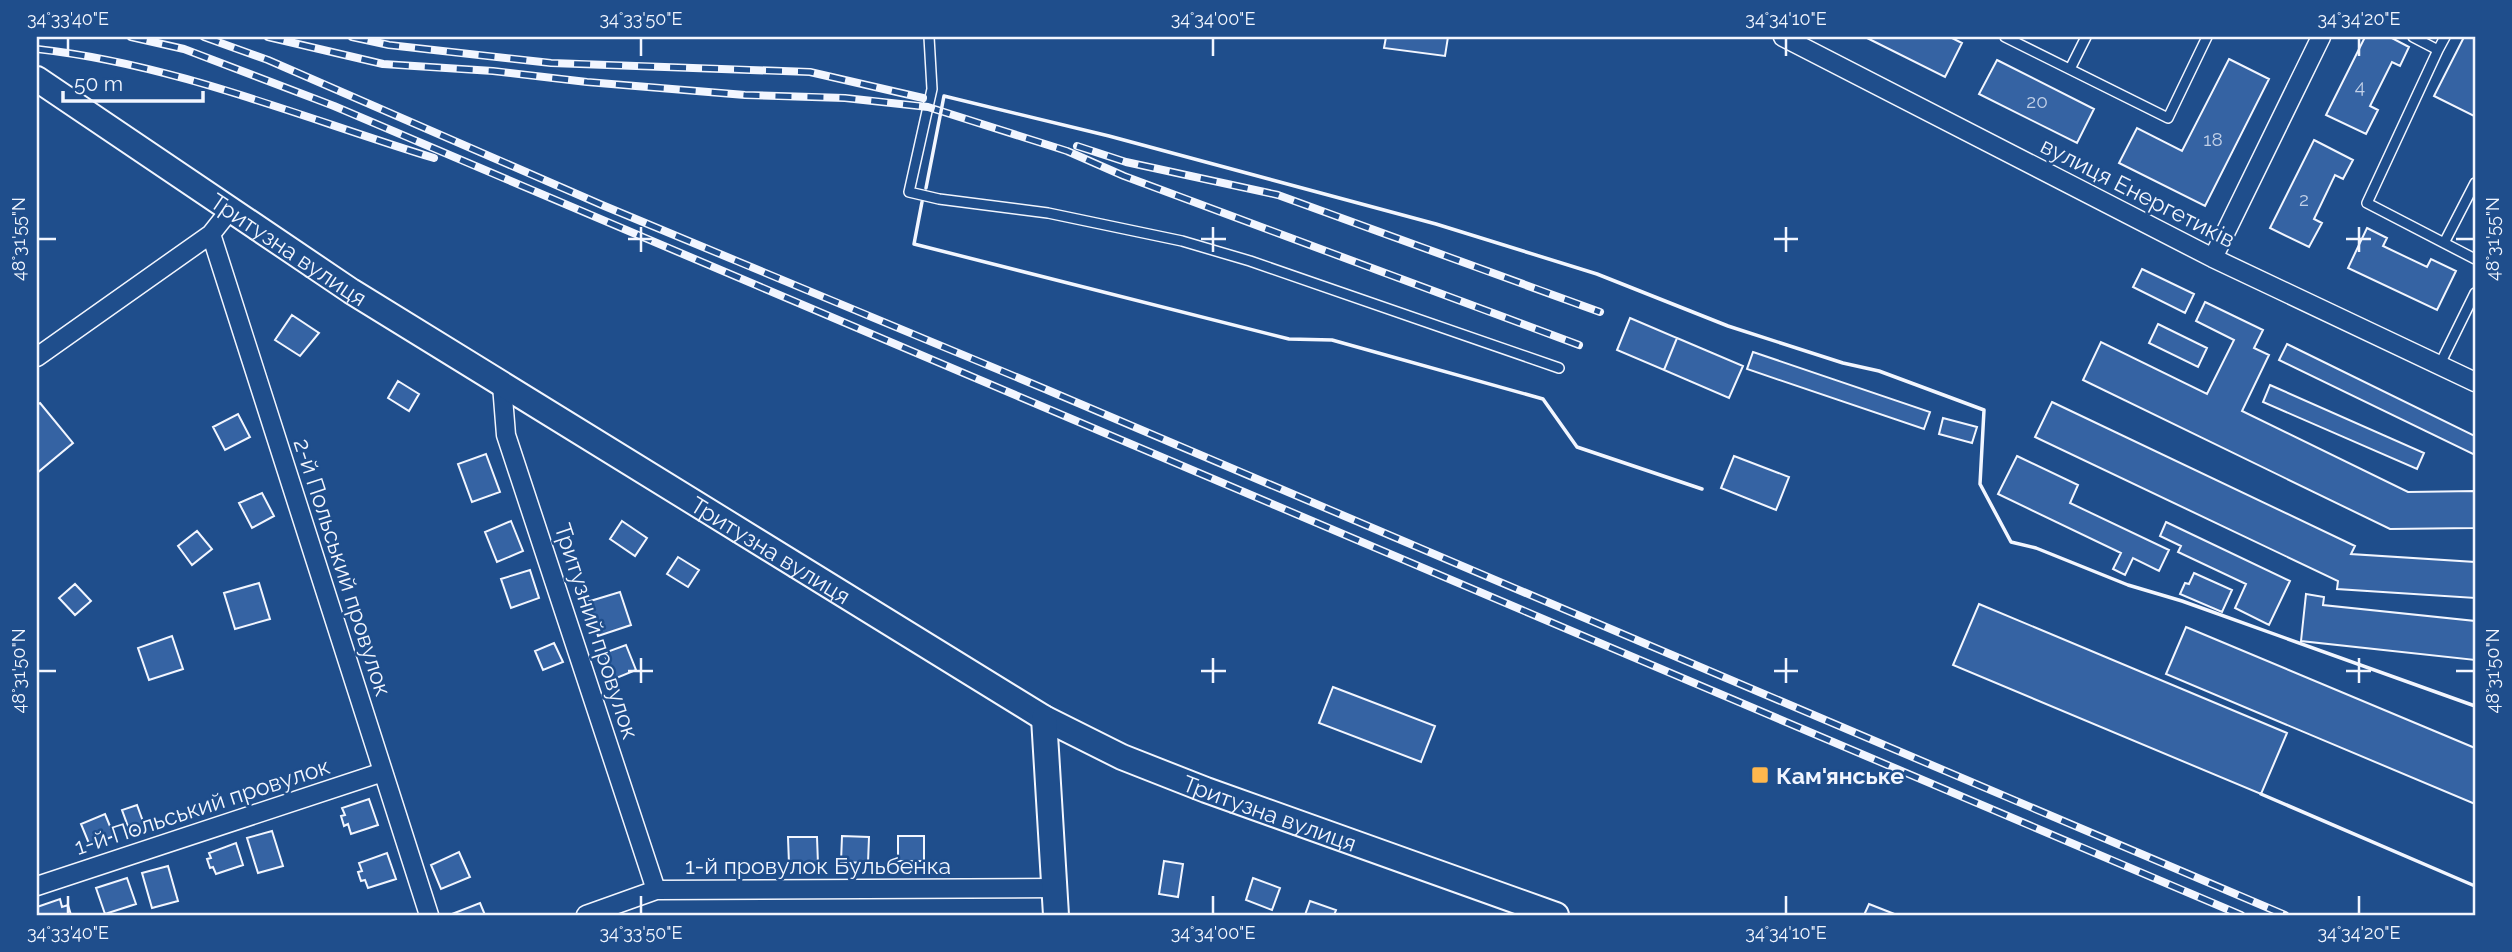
<svg xmlns="http://www.w3.org/2000/svg" width="2512" height="952" font-family="Raleway,sans-serif">
<rect width="100%" height="100%" fill="#1f4e8c"/>
<!-- building -->
<path fill="#3563a3" stroke="#f2f6ff" stroke-width="2" d="M1386,37H1448L1445,56L1384,48Z
M1865,37H1950L1962,43L1945,77Z
M2365,37H2390L2409,47L2400,66L2392,62L2370,106L2378,110L2366,134L2326,115Z
M2464,37H2475L2474,116L2434,96Z
M2229,59L2269,79L2205,206L2119,163L2137,128L2182,151Z
M1997,60L2094,109L2077,143L1979,94Z
M2314,140L2353,160L2343,179L2335,175L2314,219L2322,223L2309,247L2270,228Z
M2367,228L2387,238L2383,246L2427,267L2431,259L2456,271L2437,310L2348,268Z
M2142,269L2194,294L2185,313L2133,287Z
M2205,302L2263,330L2254,348L2269,355L2242,411L2408,492L2475,491V528L2390,529L2083,380L2101,342L2207,394L2234,340L2196,321Z
M292,315L319,333L300,356L275,340Z
M1630,318L1677,338L1664,370L1617,350Z
M2158,324L2207,348L2198,367L2149,343Z
M1677,338L1743,366L1729,398L1664,370Z
M2287,344L2475,436V455L2279,360Z
M1753,352L1930,412L1924,429L1747,369Z
M398,381L419,394L409,411L388,398Z
M2270,385L2424,453L2417,469L2263,402Z
M2052,402L2355,546L2351,554L2475,562V598L2337,589L2338,581L2035,437Z
M40,403L73,443L37,473V405Z
M238,414L250,437L225,450L213,427Z
M1943,418L1977,427L1972,443L1939,434Z
M486,454L500,492L472,502L458,464Z
M1734,456L1789,477L1776,510L1721,488Z
M2017,456L2078,485L2070,503L2169,550L2159,571L2133,558L2125,575L2113,569L2121,553L1998,494Z
M262,493L274,516L252,528L239,503Z
M511,521L523,551L497,562L485,532Z
M622,521L647,538L635,556L610,539Z
M2166,522L2290,581L2269,625L2235,608L2246,584L2178,552L2181,546L2160,536Z
M197,531L212,549L192,565L178,546Z
M678,557L699,570L688,587L667,574Z
M530,570L539,598L511,608L501,579Z
M2194,573L2232,590L2222,612L2180,594L2185,583L2189,584Z
M259,583L270,619L235,629L224,593Z
M75,584L91,601L75,615L59,598Z
M620,592L631,625L598,636L587,602Z
M2306,594L2324,597L2323,605L2475,621V660L2301,641Z
M1979,604L2287,733L2261,794L1953,665Z
M2186,627L2475,748V804L2166,674Z
M172,636L183,669L149,680L138,648Z
M554,643L563,662L543,670L535,651Z
M626,645L636,670L614,679L604,653Z
M1333,687L1435,726L1421,762L1319,723Z
M369,799L378,825L351,834L348,824L344,826L341,816L345,815L342,808Z
M137,805L145,827L130,832L122,810Z
M105,814L114,836L90,846L81,824Z
M272,831L283,866L258,873L247,838Z
M842,836L869,837L868,863L841,862Z
M898,836H924V861H898Z
M788,837H817L818,864H789Z
M236,843L243,865L216,874L213,867L210,868L207,859L211,858L209,853Z
M459,852L470,877L441,889L431,865Z
M387,853L396,879L368,888L365,880L361,881L358,872L362,871L359,863Z
M1164,861L1183,864L1178,897L1159,894Z
M168,866L178,901L152,908L142,873Z
M127,878L136,904L105,914L96,888Z
M1253,878L1280,888L1272,910L1246,900Z
M60,899L62,907L68,905L71,915H37V907Z
M1310,901L1336,910L1334,915H1305Z
M480,903L485,915H452V914Z
M1869,904L1897,915H1864Z"/>
<g fill="none" stroke-linecap="round" stroke-linejoin="round">
<!-- lane casing -->
<g stroke="#f2f6ff" stroke-width="12">
<path id="lane" d="M929,37L932,89L909,192L939,199L1048,213L1182,241L1250,261L1559,368
M2005,37L2168,118L2207,37
M2413,37L2438,50L2445,37
M2438,50L2367,203L2475,259
M2070,69L2086,37
M2444,243L2475,183
M2440,364L2475,293"/>
</g>
<!-- street casing -->
<g stroke="#f2f6ff" stroke-width="21">
<path id="street" d="M1783,37L2213,258L2475,382
M211,234L429,915
M2213,258L2321,37
M37,357L211,234L230,210
M502,385L506,435L656,890
M37,886L383,772
M586,915L656,890L1056,888"/>
</g>
<!-- secondary casing -->
<g stroke="#f2f6ff" stroke-width="28">
<g id="secondary">
<path id="s1" d="M37,79L351,291L1044,718L1122,757L1206,790L1556,915"/>
<path d="M1044,718L1056,915"/>
</g>
</g>
<!-- lane -->
<use href="#lane" stroke="#1f4e8c" stroke-width="9"/>
<!-- street -->
<use href="#street" stroke="#1f4e8c" stroke-width="18"/>
<!-- secondary -->
<use href="#secondary" stroke="#1f4e8c" stroke-width="24"/>
<!-- rail casing -->
<g stroke="#f2f6ff" stroke-width="8">
<path id="rail" d="M131,37L184,49L334,106L2241,915
M204,37L268,60L602,205L1045,389L2285,915
M268,37L383,64L493,71L587,82L745,95L845,98L928,107L1067,151L1124,176L1579,345
M352,37L389,45L551,63L810,72L923,98
M37,49C174,64 303,118 434,158
M1077,146L1126,162L1278,195L1600,312"/>
</g>
<!-- rail -->
<use href="#rail" stroke="#1f4e8c" stroke-width="5" stroke-dasharray="16" stroke-linecap="butt"/>
<!-- wall -->
<path stroke="#f2f6ff" stroke-width="3.5" d="M926,188L944,96L1109,136L1436,224L1597,274L1728,326L1843,363L1879,371L1984,410L1980,484L2011,542L2036,548L2128,585L2182,601L2475,706
M922,202L914,244L1289,339L1332,340L1543,399L1577,447L1702,489
M2261,794L2475,886"/>
</g>
<!-- ticks -->
<path fill="none" stroke="#f2f6ff" stroke-width="2.5" d="M68,38V56M641,38V56M1213,38V56M1786,38V56M2359,38V56M641,227V252M1213,227V252M1786,227V252M2359,227V252M38,239H56M628,239H653M1201,239H1226M1774,239H1798M2346,239H2371M2456,239H2474M641,658V683M1213,658V683M1786,658V683M2359,658V683M38,671H56M628,671H653M1201,671H1226M1774,671H1798M2346,671H2371M2456,671H2474M68,896V914M641,896V914M1213,896V914M1786,896V914M2359,896V914"/>
<!-- markers -->
<rect fill="#ffb74d" stroke="#1f4e8c" stroke-width="2.5" x="1751" y="766" width="18" height="18" rx="3.5"/>
<g text-anchor="middle" dominant-baseline="central" stroke-width="5" stroke-linejoin="round" paint-order="stroke">
<!-- number labels -->
<g font-size="19" fill="#c3d1e8">
<text x="2360" y="86">4</text>
<text x="2037" y="101">20</text>
<text x="2213" y="139">18</text>
<text x="2304" y="199">2</text>
</g>
<!-- street labels -->
<g font-size="23" fill="#f2f6ff" stroke="#1f4e8c">
<text transform="translate(2138 192) rotate(27)">вулиця Енергетиків</text>
<text stroke="none"><textPath href="#s1" startOffset="304">Тритузна вулиця</textPath></text>
<text stroke="none"><textPath href="#s1" startOffset="872">Тритузна вулиця</textPath></text>
<text transform="translate(343 567) rotate(72)">2-й Польський провулок</text>
<text transform="translate(597 631) rotate(72)">Тритузний провулок</text>
<text transform="translate(202 806) rotate(-18)">1-й Польський провулок</text>
<text stroke="none"><textPath href="#s1" startOffset="1438">Тритузна вулиця</textPath></text>
<text x="818" y="865">1-й провулок Бульбенка</text>
</g>
<!-- poi labels -->
<g font-size="23" font-weight="bold" fill="#f2f6ff" stroke="#1f4e8c" text-anchor="start">
<text x="1776" y="775">Кам'янське</text>
</g>
</g>
<!-- border -->
<rect width="2512" height="952" fill="none" stroke="#1f4e8c" stroke-width="77"/>
<!-- scale -->
<path d="M63 91v10h140v-10" fill="none" stroke="#f2f6ff" stroke-width="3.5"/>
<text x="74" y="91" font-size="21" fill="#f2f6ff" stroke="#1f4e8c" stroke-width="5" paint-order="stroke">50 m</text>
<rect x="38" y="38" width="2436" height="876" fill="none" stroke="#f2f6ff" stroke-width="2.5"/>
<g font-size="18" text-anchor="middle" fill="#f2f6ff">
<text x="68" y="25">34°33'40"E</text>
<text x="641" y="25">34°33'50"E</text>
<text x="1213" y="25">34°34'00"E</text>
<text x="1786" y="25">34°34'10"E</text>
<text x="2359" y="25">34°34'20"E</text>
<text transform="translate(19 239) rotate(-90)" y="6">48°31'55"N</text>
<text transform="translate(2493 239) rotate(-90)" y="6">48°31'55"N</text>
<text transform="translate(19 671) rotate(-90)" y="6">48°31'50"N</text>
<text transform="translate(2493 671) rotate(-90)" y="6">48°31'50"N</text>
<text x="68" y="939">34°33'40"E</text>
<text x="641" y="939">34°33'50"E</text>
<text x="1213" y="939">34°34'00"E</text>
<text x="1786" y="939">34°34'10"E</text>
<text x="2359" y="939">34°34'20"E</text>
</g>
</svg>
